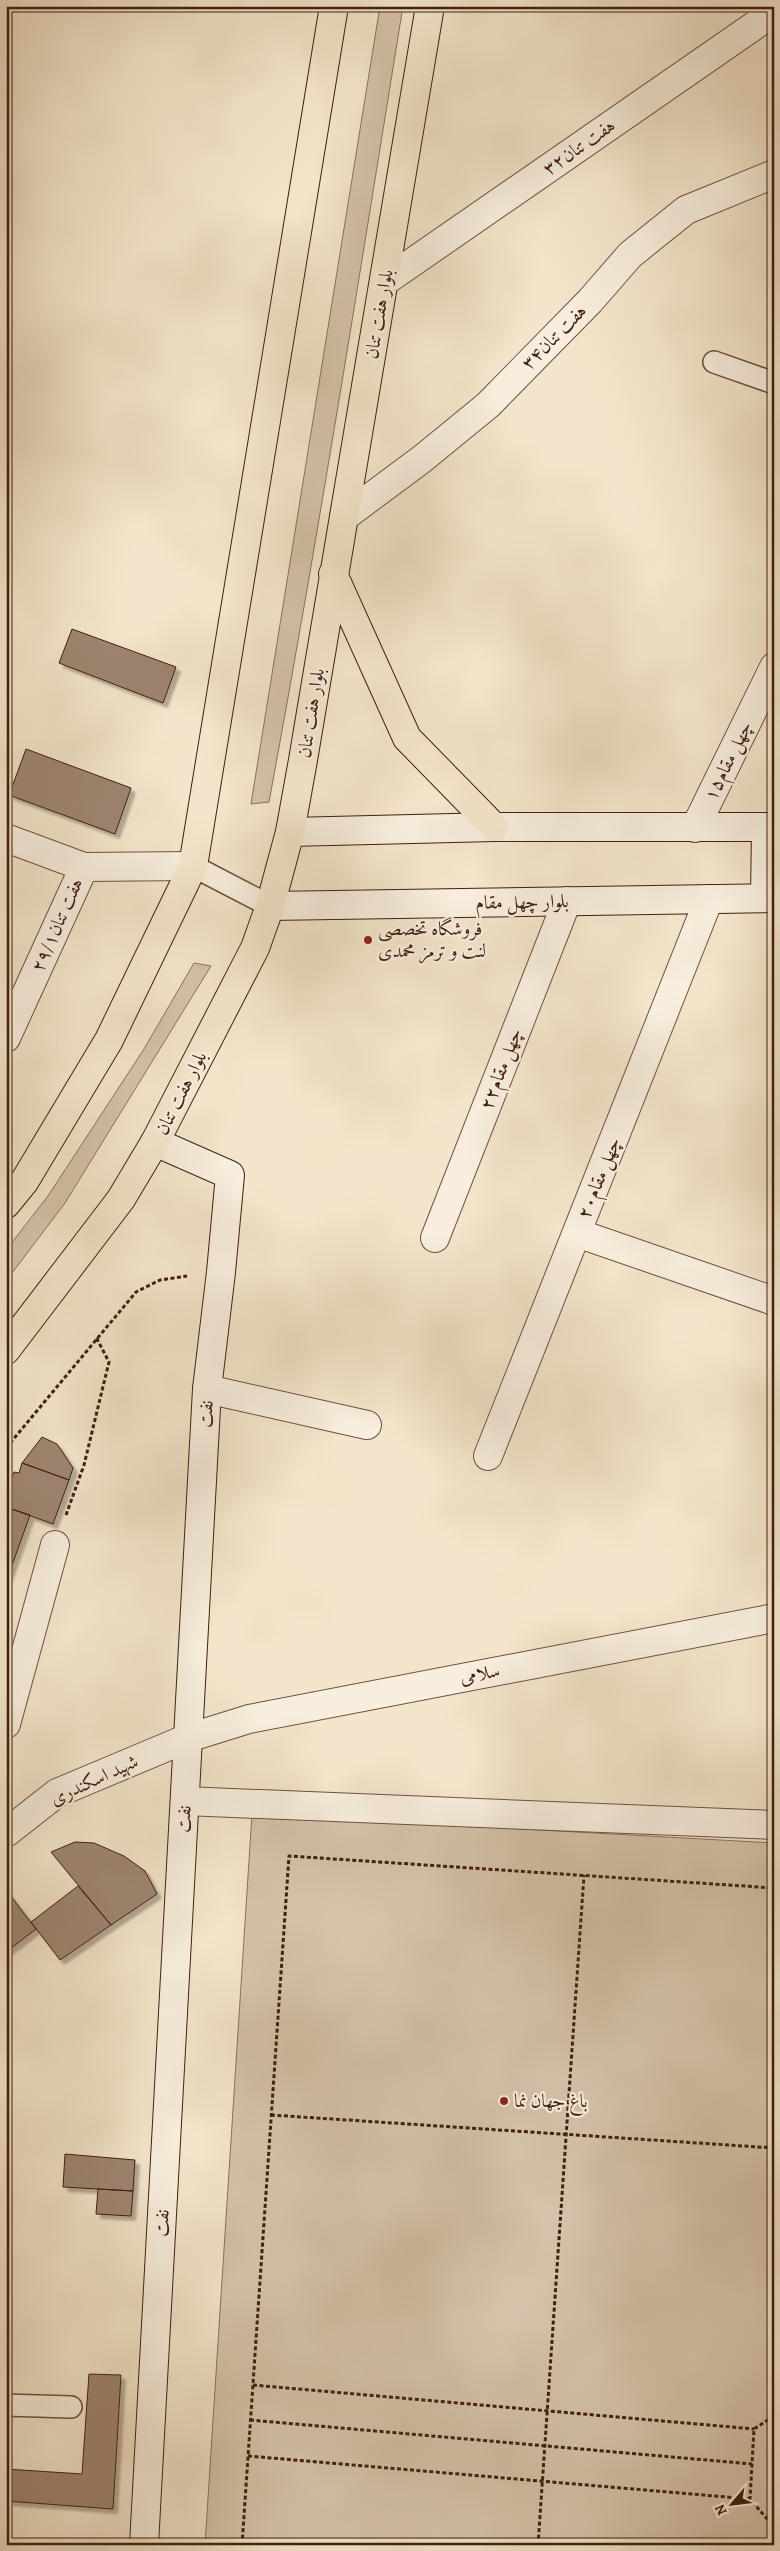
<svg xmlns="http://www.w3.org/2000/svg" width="780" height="2551" font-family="Alegreya,Amiri,serif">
<defs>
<filter id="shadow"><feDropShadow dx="4.5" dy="4.5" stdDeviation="1" flood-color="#0004"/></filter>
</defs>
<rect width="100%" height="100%" fill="#f3e5cb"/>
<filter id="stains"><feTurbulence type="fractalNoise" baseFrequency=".004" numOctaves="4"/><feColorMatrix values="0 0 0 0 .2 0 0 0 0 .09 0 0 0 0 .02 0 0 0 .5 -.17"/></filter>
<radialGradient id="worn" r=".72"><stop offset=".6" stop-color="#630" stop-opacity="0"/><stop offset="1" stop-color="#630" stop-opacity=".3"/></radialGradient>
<!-- green -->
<path fill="#d5c3ab" stroke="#8b705e" d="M380,6H403C360,272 318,538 269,802L251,804Z
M194,963L211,966L65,1203L6,1281V1250L48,1196L144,1049Z
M252,1814L774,1843V2545H205Z"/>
<!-- building -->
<path fill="#9e8572" stroke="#411e11" filter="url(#shadow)" d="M72,629L176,667L163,703L59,663Z
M26,749L131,788L115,834L9,795Z
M42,1437L57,1444L73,1468L69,1480L22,1463Z
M22,1463L69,1480L53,1524L6,1507V1492L14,1472L19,1473Z
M6,1507L30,1515L6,1582Z
M75,1842L94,1843L124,1856L145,1871L157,1894L111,1925L51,1852Z
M78,1886L111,1925L60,1960L31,1922Z
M6,1890L36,1929L6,1952Z
M65,2154L135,2160L133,2191L63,2187Z
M98,2189L133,2191L131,2216L96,2214Z
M89,2374L121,2375L113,2509L6,2501V2469L82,2474Z"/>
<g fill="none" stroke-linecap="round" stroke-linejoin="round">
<!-- lane casing -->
<g stroke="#6e5040" stroke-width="24">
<path id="lane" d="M714,362L774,383
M193,866L270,906
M6,2405L71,2407"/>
</g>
<!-- street casing -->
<g stroke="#6e5040" stroke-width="30">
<path id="street" d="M384,282L774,12
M344,517L422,459L488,405L590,301L630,255L686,210L774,174
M695,828L774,667
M6,838L84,867L193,866
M6,1038L84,867
M577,1233L774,1301
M435,1238L567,901
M207,1389L367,1425
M488,1456L709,899
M6,1724L55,1545
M185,1801L774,1825
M6,1833L57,1793L188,1738L249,1719L774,1618"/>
</g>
<!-- secondary casing -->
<g stroke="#411e11" stroke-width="30">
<path id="secondary" d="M290,832L494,827H774
M765,898L766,828
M270,906L774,898
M144,2545L207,1389L221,1272L230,1175L155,1142"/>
</g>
<!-- primary casing -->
<g stroke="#411e11" stroke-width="30">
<path id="primary" d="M333,574L407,738L494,827
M6,1204L24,1182L109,1040L193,866L334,6
M6,1350L121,1199L155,1142L255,948L270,906L290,832L303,760L430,6"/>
</g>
<!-- path -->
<path stroke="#411e11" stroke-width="3" stroke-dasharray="4 2.5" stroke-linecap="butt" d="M6,1448L136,1292L160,1280L187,1276
M66,1515L84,1465L109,1362L96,1337
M271,2115L774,2148
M253,2385L754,2429
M774,2416L754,2429L750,2499L774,2527
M250,2420L752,2464
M248,2456L750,2499
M242,2545L289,1856L774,1888
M538,2545L584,1875"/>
<!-- lane -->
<use href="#lane" stroke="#f7eedd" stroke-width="21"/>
<!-- street -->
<use href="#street" stroke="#f7eedd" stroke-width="28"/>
<!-- secondary -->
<use href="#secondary" stroke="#f7eedd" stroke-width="28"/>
<!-- primary -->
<use href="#primary" stroke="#f3e5cb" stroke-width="28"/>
</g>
<!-- markers -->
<g fill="#8f2418" stroke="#f7eedd" stroke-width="2">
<circle cx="368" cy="940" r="5"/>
<circle cx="504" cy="2101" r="5"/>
</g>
<g text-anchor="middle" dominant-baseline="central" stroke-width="4.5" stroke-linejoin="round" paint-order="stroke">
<!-- street labels -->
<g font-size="19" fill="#411e11" stroke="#f7eedd">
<text transform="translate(579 147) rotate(-35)">هفت تنان۳۲</text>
<text transform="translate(379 314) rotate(-80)">بلوار هفت تنان</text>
<text transform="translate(554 337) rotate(-45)">هفت تنان۳۴</text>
<text transform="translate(311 713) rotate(-81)">بلوار هفت تنان</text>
<text transform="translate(728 761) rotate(-64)">چهل مقام۱۵</text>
<text transform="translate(522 902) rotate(-1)">بلوار چهل مقام</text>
<text transform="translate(57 925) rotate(-66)">۲۹/۱هفت تنان</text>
<text transform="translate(501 1069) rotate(-69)">چهل مقام۲۲</text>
<text transform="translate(181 1093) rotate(-63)">بلوار هفت تنان</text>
<text transform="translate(599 1178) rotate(-68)">چهل مقام۲۰</text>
<text transform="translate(206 1414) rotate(-87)">نفت</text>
<text transform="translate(480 1674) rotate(-11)">سلامی</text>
<text transform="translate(94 1780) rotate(-25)">شهید اسکندری</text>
<text transform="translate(184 1819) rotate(-87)">نفت</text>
<text transform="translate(162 2223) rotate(-87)">نفت</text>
</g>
<!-- poi labels -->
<g font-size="19" fill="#411e11" stroke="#f7eedd" text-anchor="start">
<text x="378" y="929">فروشگاه تخصصی<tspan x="378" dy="22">لنت و ترمز محمدی</tspan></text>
<text x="514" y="2101">باغ جهان نما</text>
</g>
</g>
<!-- margin -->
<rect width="780" height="2551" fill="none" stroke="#f3e5cb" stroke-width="25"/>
<rect x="8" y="8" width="765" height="2536" fill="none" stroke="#411e11" stroke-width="2.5"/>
<rect x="12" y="12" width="755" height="2526" fill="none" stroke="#411e11"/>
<!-- north arrow -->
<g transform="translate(732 2504) rotate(242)" stroke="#f7eedd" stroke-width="4" paint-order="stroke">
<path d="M0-4L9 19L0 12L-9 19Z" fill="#411e11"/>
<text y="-8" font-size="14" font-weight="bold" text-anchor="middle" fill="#411e11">N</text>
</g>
<rect width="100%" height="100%" filter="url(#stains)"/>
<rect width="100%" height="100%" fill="url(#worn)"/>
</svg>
